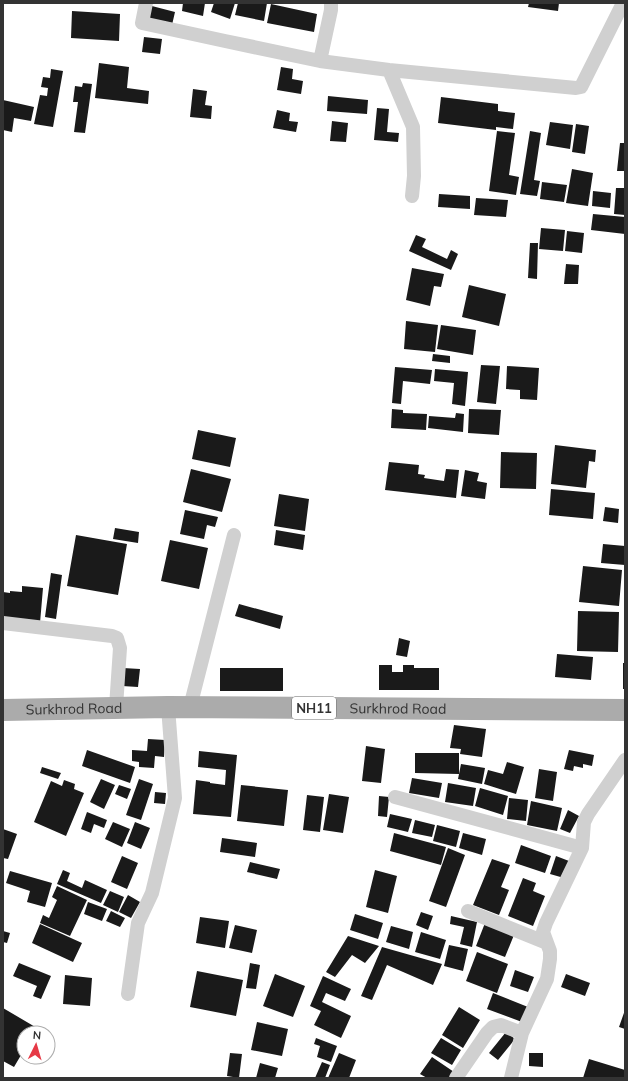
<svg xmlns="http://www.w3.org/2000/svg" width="628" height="1081" font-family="Mulish,sans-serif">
<rect width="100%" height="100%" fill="#fff"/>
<!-- building -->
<path fill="#1a1a1a" d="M183,3H205L203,16L182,11Z
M214,3H235L230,19L211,12Z
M238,3H267L264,21L235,15Z
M529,3H559L558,11L528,7Z
M271,4L317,14L314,32L267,23Z
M148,5L175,12L172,25L145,19Z
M72,11L120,14L119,41L71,38Z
M144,37L162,39L160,54L142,52Z
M99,63L129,67L127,88L149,91L148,104L95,98Z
M281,67L293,69L292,79L303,81L301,94L277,90Z
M51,69L63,71L53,127L34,124L40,95L47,96L48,88L41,87L43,77L50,78Z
M83,83L92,84L85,133L74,132L78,102H73L75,86L82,87Z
M193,89L207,91L205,105L212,106L211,119L190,117Z
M328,96L368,100L367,114L327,111Z
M441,97L498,104V111L515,113L513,129L496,127V130L438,123Z
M3,100L34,107L31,121L14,118L12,132L3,130Z
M377,108L389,109L387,132L399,133L398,142L374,140Z
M277,110L290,113L289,121L298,122L296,132L273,128Z
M332,121L348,123L346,142L330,141Z
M550,122L573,125L570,149L546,145Z
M576,124L589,126L585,154L572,152Z
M497,131L515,133L509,175L519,177L516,195L489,191Z
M530,131L541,133L534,180L540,181L537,196L520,194Z
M620,143H625V171H617Z
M572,169L593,173L588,206L566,203Z
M542,182L567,185L564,202L540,199Z
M616,188H625V215L614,214Z
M593,191L611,193L610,208L592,206Z
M439,194L470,196V209L438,207Z
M476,198L508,200L506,217L474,215Z
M593,214L625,217V234L591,230Z
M541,228L565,230L563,251L539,249Z
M567,231L584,233L582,253L565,251Z
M416,235L426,239L422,247L447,259L451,250L458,254L451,270L409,251Z
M530,243H538L537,279L528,278Z
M566,264L579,265L578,284H564Z
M412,268L444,274L441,287L434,286L430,306L406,300Z
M469,285L506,294L499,326L462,317Z
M406,321L438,325L435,352L404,349Z
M441,325L476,330L473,355L437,349Z
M433,354L450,356V363L432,361Z
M481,365L500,366L496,404L477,402Z
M507,366L539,368L537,400L520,399V390L506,389Z
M395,367L432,370L430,384L403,381L401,404L392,403Z
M435,369L468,372L465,406L452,404L454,383L434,381Z
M392,409L403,410V413L427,414L426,430L391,428Z
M469,409L501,410L499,435L468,433Z
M456,413L464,414L463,432L428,428L429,416L455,418Z
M198,430L236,438L230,467L192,459Z
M555,445L596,450L595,462L589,461L586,488L551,484Z
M501,452L537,453L536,489L500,488Z
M389,462L419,465L418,474L425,475L424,478L444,481L446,469L459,470L456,498L385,490Z
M191,469L231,479L222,512L183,502Z
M465,470L479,473L477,481L487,483L485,499L461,496Z
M551,489L595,493L593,519L549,515Z
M279,494L309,499L305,531L274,526Z
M605,507L619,509L618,523L603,521Z
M185,510L218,517L215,527L207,525L204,539L180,534Z
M115,528L139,532L138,543L113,539Z
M276,530L305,535L303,550L274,545Z
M76,535L127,544L118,595L67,586Z
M170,540L208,548L199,589L161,581Z
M603,544L625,546V565L601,563Z
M583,566L622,570L619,606L579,602Z
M51,573L62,575L56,619L45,617Z
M22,586L43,588L40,623L3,620V592L10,593V591L22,592Z
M239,604L283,616L280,629L235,616Z
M578,611L619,612L618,652L577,651Z
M399,638L410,641L407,657L396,655Z
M557,654L593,657L591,680L555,677Z
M623,663H625V689H623Z
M379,665H392V672H403V665H414V668H439V690H379Z
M123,668L140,669L138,687L122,686Z
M220,668H283V691H220Z
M454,725L486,729L482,757L460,754L461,749L450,748Z
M148,739L165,740L164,757L155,756L154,768L139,767V762L132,761V750L147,751Z
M366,746L385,749L381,783L362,781Z
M87,750L135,767L130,783L82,766Z
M569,750L594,755L592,766L583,764V768L574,766L573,771L564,769Z
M199,751L237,755L231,817L193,814L196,780L210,782V783L225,785L226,770L198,767Z
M415,753H459V774L415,773Z
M507,762L524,767L516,794L484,784L488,770L503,774Z
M461,764L485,768L482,784L458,779Z
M42,767L61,773L58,779L40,773Z
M539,769L557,772L553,801L535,798Z
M412,778L442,783L439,798L409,793Z
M101,779L115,785L104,809L90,802Z
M139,779L153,784L141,820L126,815Z
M64,780L75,784L74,789L84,793L66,836L34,822L51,781L62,786Z
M448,783L476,788L473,806L445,802Z
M119,785L131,789L127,799L115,794Z
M241,785L288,790L284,826L237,821Z
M480,788L508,796L503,815L475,806Z
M155,792L166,793L165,804L154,803Z
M329,794L349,797L343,833L323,830Z
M307,795L324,797L320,832L303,830Z
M379,796L389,797L387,817L378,816Z
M509,798L528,800L526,821L507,819Z
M531,801L562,808L557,831L527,825Z
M568,810L579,816L570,833L560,829Z
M87,812L107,820L104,828L94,824L91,833L81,829Z
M390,814L412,819L408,832L387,827Z
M415,820L435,825L432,837L412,833Z
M113,822L130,829L122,847L105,839Z
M135,822L150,828L141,849L127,843Z
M437,825L460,831L456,847L433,841Z
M3,829L17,834L8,859L3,858Z
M394,833L446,847L441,865L390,851Z
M463,833L486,839L482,855L459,848Z
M222,838L257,843L255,857L220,852Z
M521,845L551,856L545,873L515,863Z
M448,848L465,855L446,907L429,901Z
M122,856L138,863L127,889L111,882Z
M556,856L569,861L564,878L550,874Z
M492,859L510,865L501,887L509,890L499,915L473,905Z
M250,862L280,869L277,879L247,872Z
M63,870L70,873L67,881L82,888L85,880L107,890L101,903L57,884Z
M375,870L397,876L388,913L366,907Z
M10,871L52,883L45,907L27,902L30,891L6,883Z
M523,878L536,883L533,891L545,896L533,926L508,916Z
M57,886L87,900L70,936L40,923L43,915L49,918L57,900L52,897Z
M110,891L124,897L118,912L103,905Z
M128,895L140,902L131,918L119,912Z
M88,902L107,909L102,921L84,914Z
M111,911L125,918L120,927L106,921Z
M421,912L433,916L428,930L416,925Z
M355,914L383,923L378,939L350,930Z
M451,916L477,922L472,947L460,944L464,927L450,924Z
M200,917L229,921L225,948L196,943Z
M485,923L514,935L505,957L476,946Z
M40,924L82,943L73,962L32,943Z
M235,925L257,930L252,953L229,948Z
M391,926L413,932L409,949L386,942Z
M3,931L10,933L7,943L3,942Z
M421,932L446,940L440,959L415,952Z
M348,936L379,946L365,963L352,955L335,977L326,972Z
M449,945L468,949L463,971L444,966Z
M382,947L442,964L433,985L387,965L372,1000L361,996Z
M477,952L508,964L497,993L466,981Z
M19,963L51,976L41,999L33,996L37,986L13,976Z
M250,963L260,965L256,989L246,988Z
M515,970L534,977L528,992L510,986Z
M197,971L243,980L236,1016L190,1007Z
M275,974L305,986L293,1017L263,1006Z
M566,974L590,983L585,996L561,987Z
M65,975L92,978L90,1006L63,1004Z
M323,976L351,989L345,1001L326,993L322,1002L351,1016L341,1038L314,1025L321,1011L310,1006Z
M493,993L528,1007L522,1022L487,1009Z
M459,1007L480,1020L463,1048L442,1035Z
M3,1008L37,1028L34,1033H24V1050L14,1067L3,1061Z
M625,1010V1029L619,1027Z
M257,1022L288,1029L282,1056L251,1050Z
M506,1032L515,1039L498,1060L489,1053Z
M316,1038L337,1046L331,1062L317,1057L320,1046L314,1044Z
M441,1038L461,1050L452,1065L431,1053Z
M230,1053L242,1054L239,1078L227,1076Z
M339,1053L356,1060L349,1078H328Z
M529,1053H543V1067L529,1066Z
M432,1057L454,1072L450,1078H427L420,1074Z
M589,1059L625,1070V1078H583Z
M322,1062L330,1065L325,1078H315Z
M260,1063L278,1068L275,1078H256Z"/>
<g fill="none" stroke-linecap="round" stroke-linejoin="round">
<!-- street -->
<path stroke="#d0d0d0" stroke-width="14" d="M146,3L142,23L225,41L320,61L389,70L576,88L581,87L623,3
M320,61L331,10V3
M389,70L413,127L414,176L412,196
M3,623L112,636L117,638L120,648L116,707
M190,707L234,535
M395,797L582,848
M468,911L547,943
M128,994L138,923L152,893L175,798L168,707
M456,1078L487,1033L493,1027L501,1025L522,1033
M511,1078L522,1033L547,979L550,959V951L543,932L546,923L582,848L584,822L588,814L625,760"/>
<!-- primary -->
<path stroke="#ababab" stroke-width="22" id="s1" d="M3,710L168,707L625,710"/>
</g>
<g text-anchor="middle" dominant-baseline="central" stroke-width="4" stroke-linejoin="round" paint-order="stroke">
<!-- shield labels -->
<rect fill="#fff" stroke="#707070" stroke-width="1" x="292" y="697" width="44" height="22" rx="3"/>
<g font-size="13" font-weight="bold" fill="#333">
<text x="314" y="708">NH11</text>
</g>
<!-- street labels -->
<g font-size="14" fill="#333" stroke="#fff">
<text stroke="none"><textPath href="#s1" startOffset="71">Surkhrod Road</textPath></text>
<text stroke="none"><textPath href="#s1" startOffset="395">Surkhrod Road</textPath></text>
</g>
</g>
<!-- border -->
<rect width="628" height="1081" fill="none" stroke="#333333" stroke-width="8"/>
<!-- north arrow -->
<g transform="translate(36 1045) rotate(5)"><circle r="19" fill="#ffffff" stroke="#adadad"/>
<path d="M0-3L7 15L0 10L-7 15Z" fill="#e63946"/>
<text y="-6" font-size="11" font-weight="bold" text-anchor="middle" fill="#333333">N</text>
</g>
</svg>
